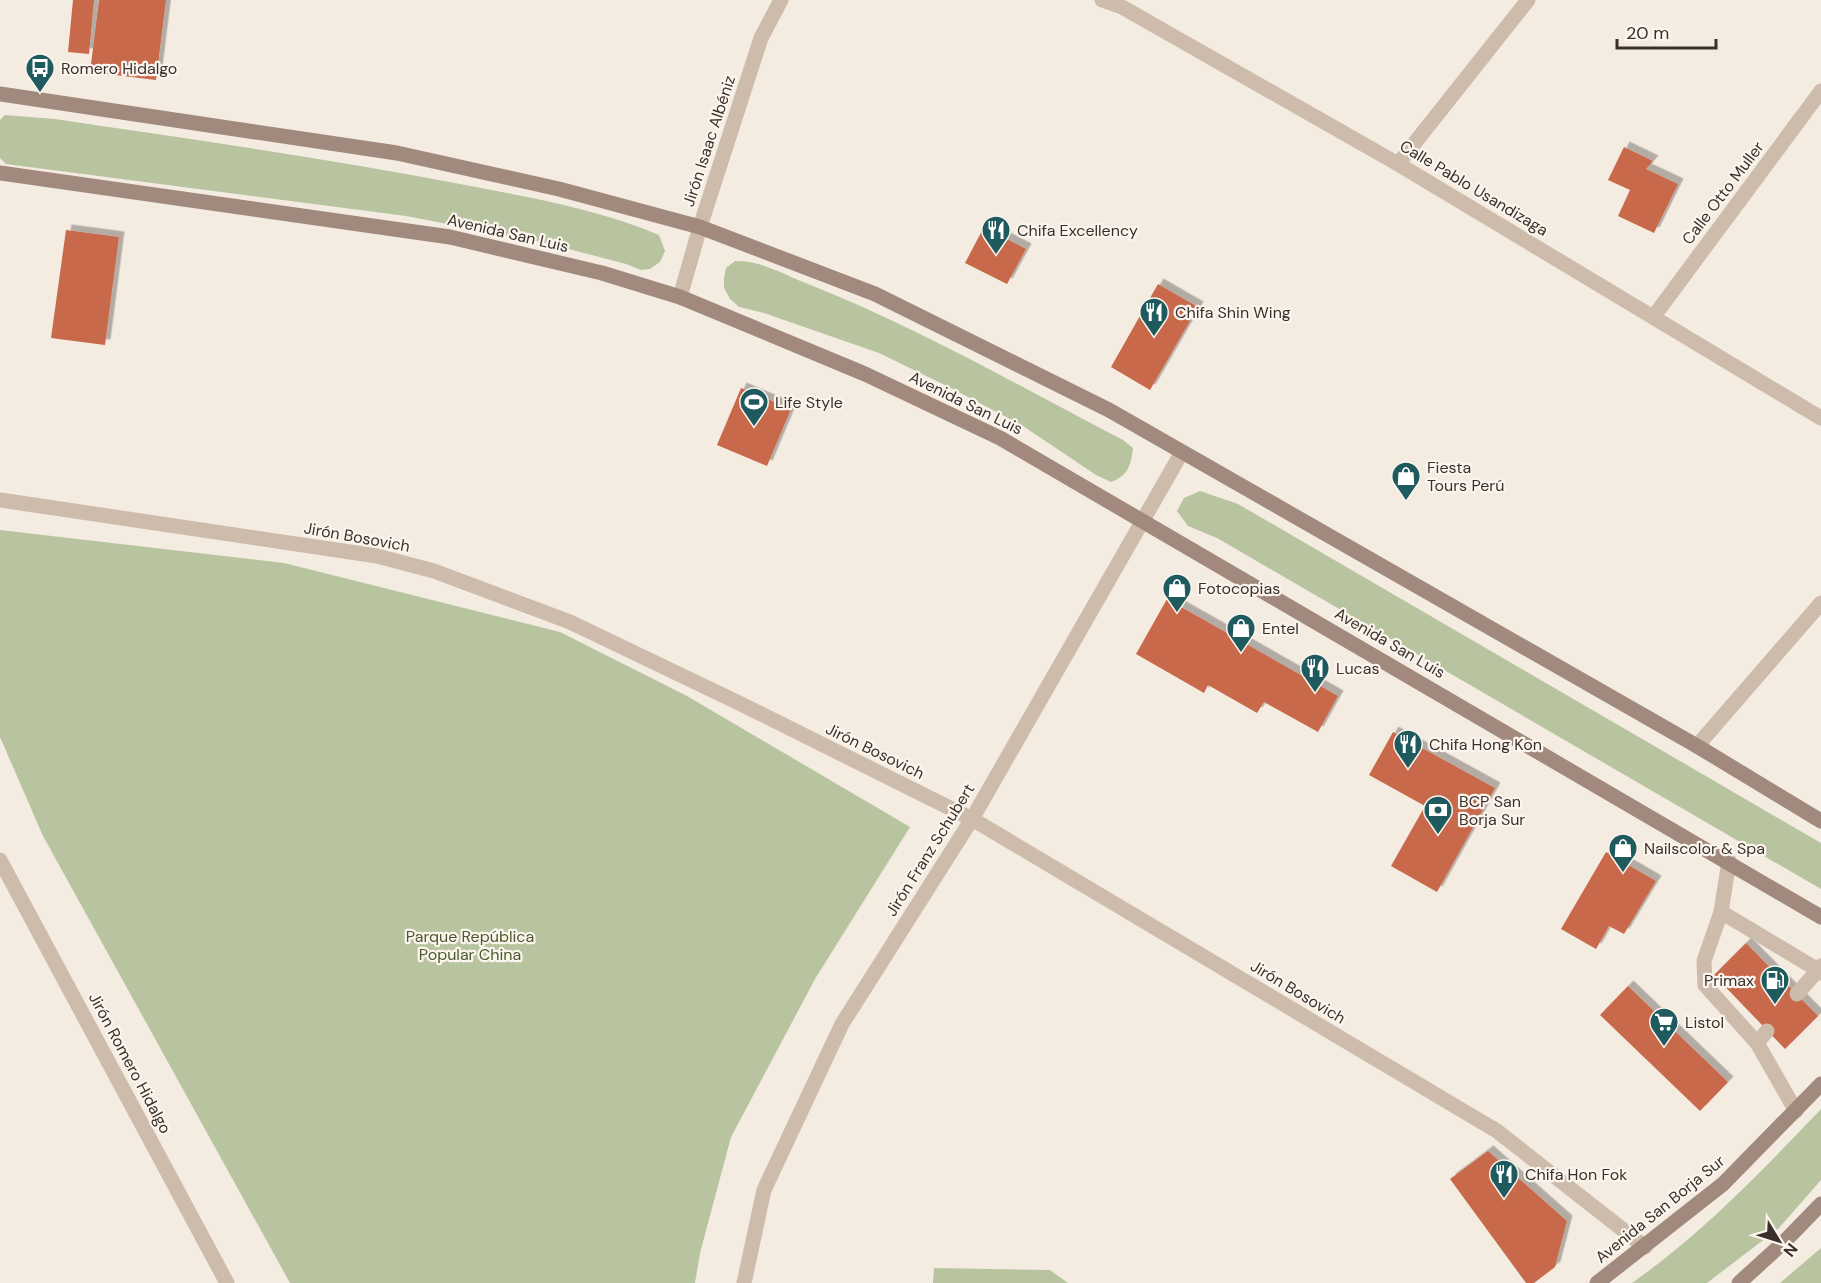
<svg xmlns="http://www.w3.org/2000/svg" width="1821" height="1283" font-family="'DM Sans',sans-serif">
<defs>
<filter id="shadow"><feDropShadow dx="5.5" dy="-5.5" stdDeviation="0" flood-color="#0004"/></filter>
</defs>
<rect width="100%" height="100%" fill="#f4ebe1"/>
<!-- green -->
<path fill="#b8c4a0" d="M5,115L55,119C190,139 326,158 460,184C527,197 596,208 659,235L665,251L660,262L650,269L641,270L626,264L546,243L406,216L6,164L0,158V120Z
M735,261C760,260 785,275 808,284C917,327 1019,386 1123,440L1133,448C1131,465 1128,476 1111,482L1096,475L1023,426L949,387L879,353L764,313L739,307L730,299L724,288V278L726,268Z
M1200,491L1238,504L1821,843V889L1217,538L1188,526L1177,511L1184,498Z
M0,530L284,563L560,632L687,696L910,827L815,979L731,1137L700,1253L695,1283H290L43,836L0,737Z
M1821,1109V1180L1779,1228L1707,1283H1632C1703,1233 1762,1171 1821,1109Z
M1821,1248V1283H1780Z
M934,1268L1050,1270L1068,1283H933Z"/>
<!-- building -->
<path fill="#c8694b" filter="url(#shadow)" d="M73,0H94L89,54L68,52Z
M99,0H166L156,80L90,72Z
M1624,147L1653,161L1646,169L1678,184L1654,233L1618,216L1630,190L1608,180Z
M984,227L1026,249L1007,284L965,263Z
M66,230L119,237L105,345L51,338Z
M1158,284L1198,307L1150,390L1111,367Z
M741,388L791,409L767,466L717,445Z
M1167,599L1338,696L1318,732L1264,702L1257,713L1208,685L1204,693L1136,654Z
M1393,732L1495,788L1437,892L1391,866L1425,806L1369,775Z
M1606,852L1656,881L1624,934L1609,926L1596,949L1561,929Z
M1746,943L1818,1016L1785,1049L1714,975Z
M1628,986L1728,1082L1700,1111L1600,1015Z
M1488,1151L1567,1221L1555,1267L1534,1283H1526L1450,1179Z"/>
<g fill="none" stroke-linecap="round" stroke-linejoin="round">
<!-- lane -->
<path stroke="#cdbbac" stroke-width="15" d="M1729,861L1721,912L1818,970L1821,966
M1721,912L1704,961L1705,985L1757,1043
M1797,994L1818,970L1821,973
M1767,1031L1757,1043L1796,1111"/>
<!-- street -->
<path stroke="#cdbbac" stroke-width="15" d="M1102,0L1122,7L1398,164L1821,418
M1398,164L1528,0
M680,297L700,227L761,38L781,0
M1654,316L1821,91
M0,500L377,556L434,571L570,622L739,703L972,819L1497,1131L1645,1247
M1697,746L1821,603
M0,860L227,1283
M744,1283L764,1190L842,1024L972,819L1182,452"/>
<!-- secondary -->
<path stroke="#a18a7d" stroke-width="15" d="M0,94L397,153L559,189L700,227L875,294L1109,410L1697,746L1821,821
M0,173L450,237L602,273L680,297L865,374L1000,438L1821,917
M1597,1283L1723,1184L1821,1084
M1739,1283L1784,1242L1821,1204"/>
</g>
<!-- icons -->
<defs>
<g id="bus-pin" transform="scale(1.5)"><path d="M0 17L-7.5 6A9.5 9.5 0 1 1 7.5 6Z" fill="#1f5a5e" stroke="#fbf5ee"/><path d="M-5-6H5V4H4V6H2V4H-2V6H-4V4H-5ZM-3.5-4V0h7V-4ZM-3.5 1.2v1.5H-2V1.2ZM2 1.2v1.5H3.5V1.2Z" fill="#fff"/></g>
<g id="restaurant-pin" transform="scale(1.5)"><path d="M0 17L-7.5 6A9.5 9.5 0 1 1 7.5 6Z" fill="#1f5a5e" stroke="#fbf5ee"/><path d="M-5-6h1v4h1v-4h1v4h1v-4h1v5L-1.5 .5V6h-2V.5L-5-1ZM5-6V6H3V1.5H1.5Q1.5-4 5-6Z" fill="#fff"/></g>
<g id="stadium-pin" transform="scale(1.5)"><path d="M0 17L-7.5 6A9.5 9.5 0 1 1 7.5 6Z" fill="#1f5a5e" stroke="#fbf5ee"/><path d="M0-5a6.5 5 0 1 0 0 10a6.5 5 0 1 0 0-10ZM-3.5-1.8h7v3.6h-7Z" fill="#fff"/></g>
<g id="shop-pin" transform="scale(1.5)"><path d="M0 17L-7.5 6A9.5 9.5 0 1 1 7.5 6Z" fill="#1f5a5e" stroke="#fbf5ee"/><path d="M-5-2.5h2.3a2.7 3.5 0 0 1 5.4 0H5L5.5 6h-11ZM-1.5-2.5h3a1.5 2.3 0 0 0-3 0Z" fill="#fff"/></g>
<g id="bank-pin" transform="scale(1.5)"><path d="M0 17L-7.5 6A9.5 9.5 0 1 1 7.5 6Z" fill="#1f5a5e" stroke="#fbf5ee"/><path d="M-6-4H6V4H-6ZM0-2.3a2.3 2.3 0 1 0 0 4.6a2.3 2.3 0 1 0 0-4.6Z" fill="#fff"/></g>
<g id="fuel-pin" transform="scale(1.5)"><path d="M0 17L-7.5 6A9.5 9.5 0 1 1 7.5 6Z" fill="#1f5a5e" stroke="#fbf5ee"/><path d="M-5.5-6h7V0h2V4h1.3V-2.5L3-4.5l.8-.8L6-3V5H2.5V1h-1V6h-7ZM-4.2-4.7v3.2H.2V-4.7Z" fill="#fff"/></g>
<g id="supermarket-pin" transform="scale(1.5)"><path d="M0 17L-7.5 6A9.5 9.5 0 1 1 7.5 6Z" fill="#1f5a5e" stroke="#fbf5ee"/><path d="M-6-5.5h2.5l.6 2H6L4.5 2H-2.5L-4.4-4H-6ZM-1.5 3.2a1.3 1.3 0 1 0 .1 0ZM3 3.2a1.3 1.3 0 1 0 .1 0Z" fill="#fff"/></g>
</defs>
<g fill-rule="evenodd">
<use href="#bus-pin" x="40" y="68"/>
<use href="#restaurant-pin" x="996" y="230"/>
<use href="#restaurant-pin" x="1154" y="312"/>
<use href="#stadium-pin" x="754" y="402"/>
<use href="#shop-pin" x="1406" y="476"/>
<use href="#shop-pin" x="1177" y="588"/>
<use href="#shop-pin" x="1241" y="628"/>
<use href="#restaurant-pin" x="1315" y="668"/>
<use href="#restaurant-pin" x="1408" y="744"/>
<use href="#bank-pin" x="1438" y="810"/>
<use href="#shop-pin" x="1623" y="848"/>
<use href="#fuel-pin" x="1775" y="980"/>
<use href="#supermarket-pin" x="1664" y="1022"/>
<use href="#restaurant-pin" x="1504" y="1174"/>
</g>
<g text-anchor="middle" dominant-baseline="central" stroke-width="4.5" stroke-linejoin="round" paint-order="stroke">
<!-- poi labels -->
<g font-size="16" fill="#3b302b" stroke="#fbf5ee" text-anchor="start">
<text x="61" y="68">Romero Hidalgo</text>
<text x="1017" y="230">Chifa Excellency</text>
<text x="1175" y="312">Chifa Shin Wing</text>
<text x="775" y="402">Life Style</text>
<text x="1427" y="467">Fiesta<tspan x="1427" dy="18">Tours Perú</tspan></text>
<text x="1198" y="588">Fotocopias</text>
<text x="1262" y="628">Entel</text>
<text x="1336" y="668">Lucas</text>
<text x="1429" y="744">Chifa Hong Kon</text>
<text x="1459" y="801">BCP San<tspan x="1459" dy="18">Borja Sur</tspan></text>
<text x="1644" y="848">Nailscolor &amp; Spa</text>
<text x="1754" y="980" text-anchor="end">Primax</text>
<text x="1685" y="1022">Listol</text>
<text x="1525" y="1174">Chifa Hon Fok</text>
</g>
<!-- street labels -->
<g font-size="16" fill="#3b302b" stroke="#fbf5ee">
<text transform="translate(709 141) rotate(-72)">Jirón Isaac Albéniz</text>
<text transform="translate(1474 188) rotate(31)">Calle Pablo Usandizaga</text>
<text transform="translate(1723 193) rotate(-53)">Calle Otto Muller</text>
<text transform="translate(508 233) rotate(13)">Avenida San Luis</text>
<text transform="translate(966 403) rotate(26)">Avenida San Luis</text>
<text transform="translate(357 537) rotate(10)">Jirón Bosovich</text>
<text transform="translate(1390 643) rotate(30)">Avenida San Luis</text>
<text transform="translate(875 751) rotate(26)">Jirón Bosovich</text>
<text transform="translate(930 850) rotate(-58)">Jirón Franz Schubert</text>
<text transform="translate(1298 992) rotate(31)">Jirón Bosovich</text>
<text transform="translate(130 1063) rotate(62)">Jirón Romero Hidalgo</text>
<text transform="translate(1660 1209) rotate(-39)">Avenida San Borja Sur</text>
</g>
<!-- park labels -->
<g font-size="16" fill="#4a5a2e" stroke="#fbf5ee">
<text x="470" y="936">Parque República<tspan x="470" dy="18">Popular China</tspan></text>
</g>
</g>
<!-- north arrow -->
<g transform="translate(1779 1241) rotate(128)" stroke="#fbf5ee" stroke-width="4.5" paint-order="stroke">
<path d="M0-4.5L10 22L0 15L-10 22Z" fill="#3b302b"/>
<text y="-9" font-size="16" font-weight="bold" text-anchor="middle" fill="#3b302b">N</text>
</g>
<!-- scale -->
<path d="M1617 39v9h99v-9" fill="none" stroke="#3b302b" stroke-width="3"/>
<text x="1626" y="39" font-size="18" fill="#3b302b" stroke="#fbf5ee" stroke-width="4.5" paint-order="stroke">20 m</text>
</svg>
